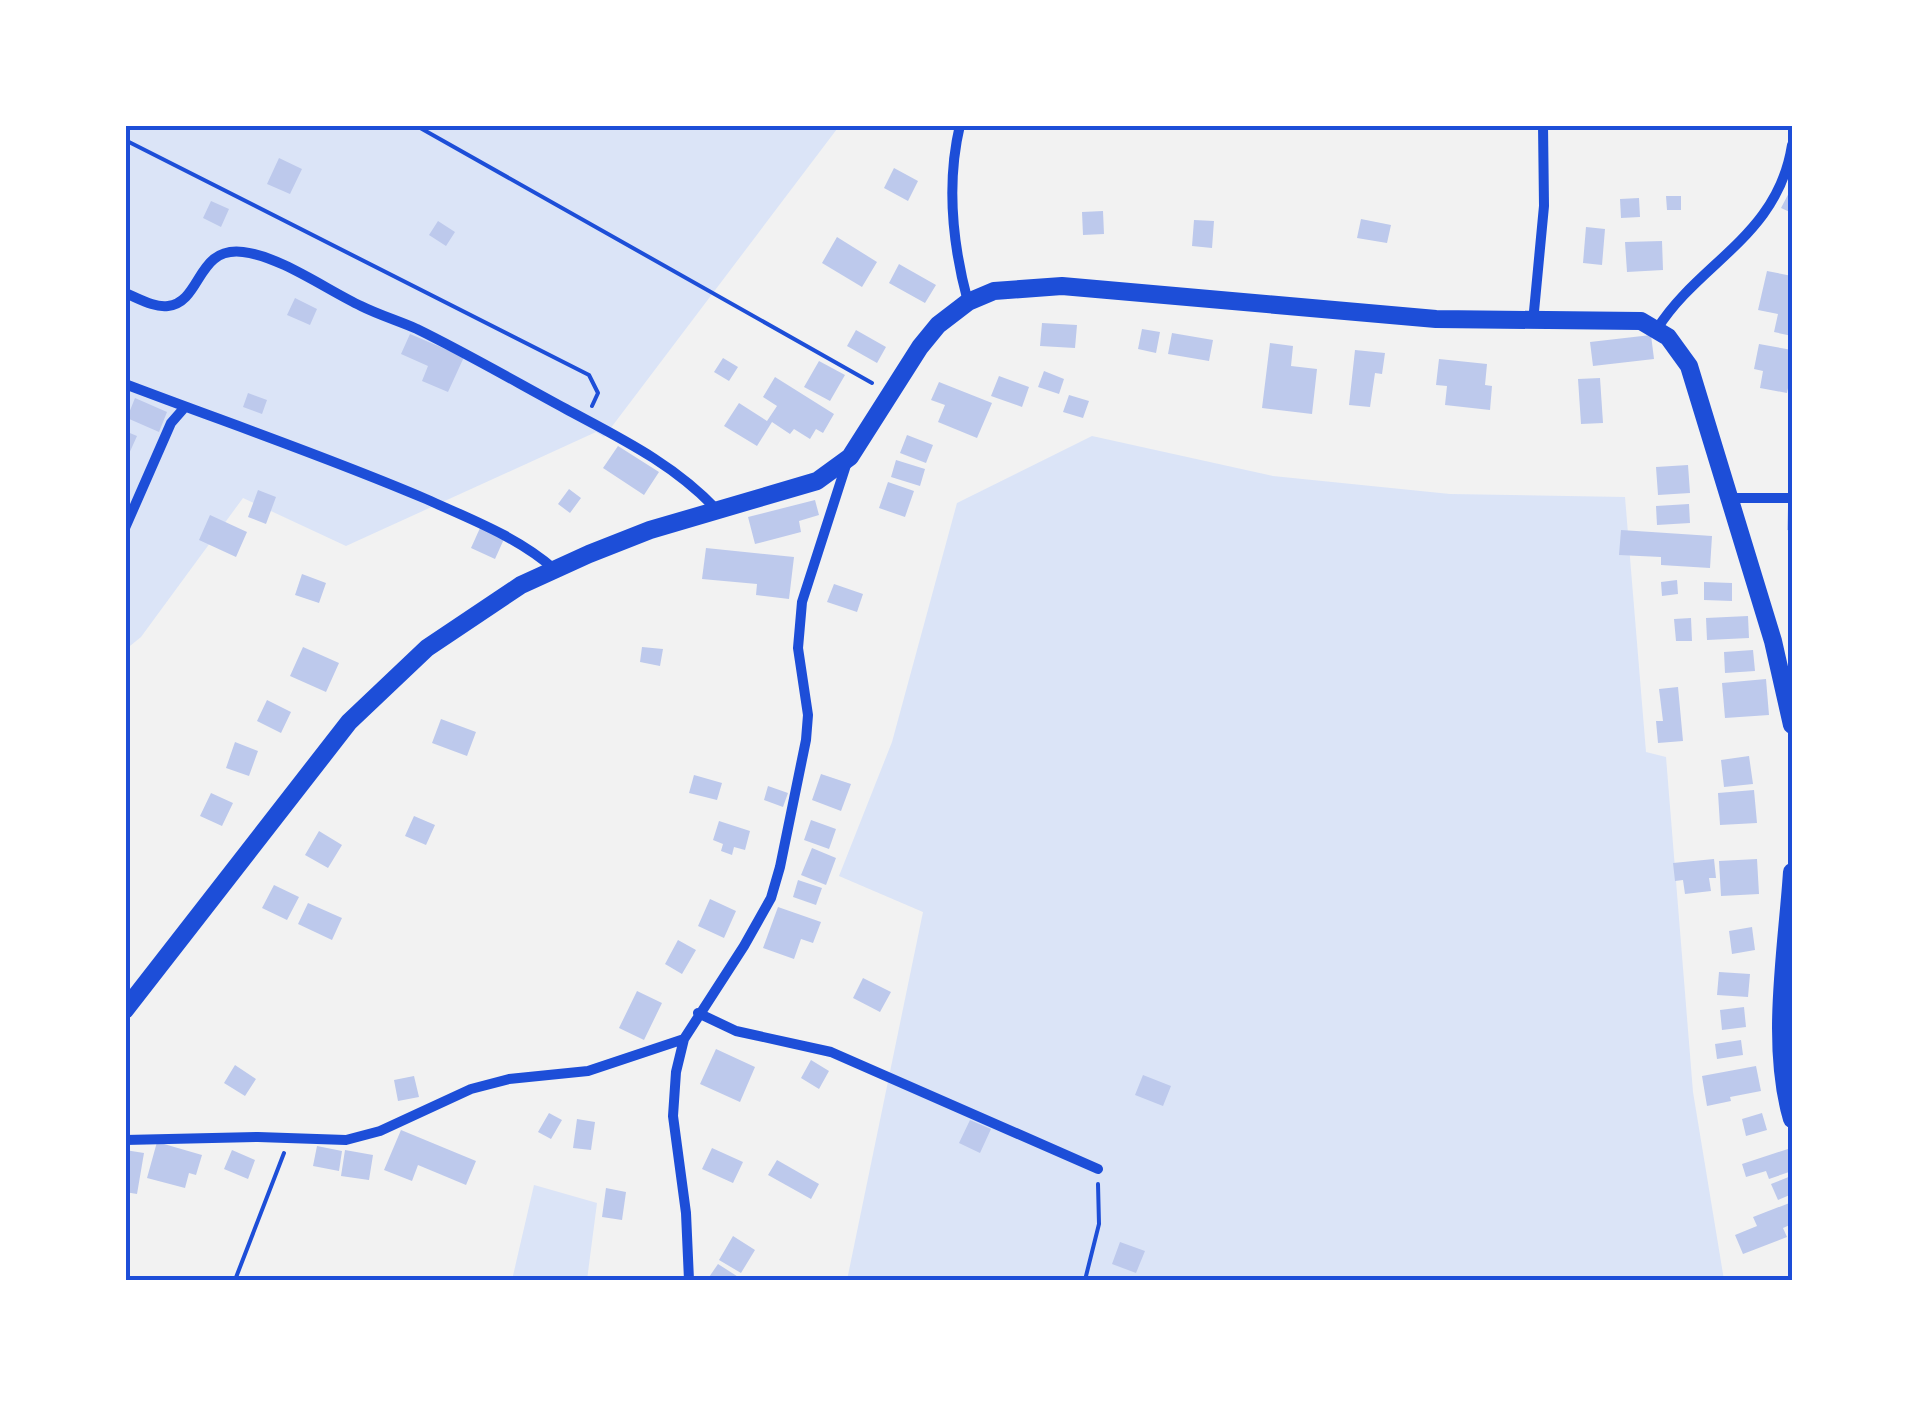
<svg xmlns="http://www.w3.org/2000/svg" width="1917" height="1405" font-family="Rubik,sans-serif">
<rect width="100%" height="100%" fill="#f2f2f2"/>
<!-- green -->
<path fill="#dbe4f7" d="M125,125H840L604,437L596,432L346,546L243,498L141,637L125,650Z
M1092,436L1273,476L1450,494L1625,497L1646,752L1666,757L1693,1092L1724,1280H847L923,912L839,876L892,742L957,503Z
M534,1185L597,1203L587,1280H512Z"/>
<!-- building -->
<path fill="#bdc9ec" d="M279,158L302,169L290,194L267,184Z
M894,168L918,181L908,201L884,188Z
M1792,187V213L1781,208Z
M1666,196H1681V210H1667Z
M1639,198L1640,217L1621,218L1620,199Z
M211,201L229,209L221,227L203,218Z
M1103,211L1104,234L1083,235L1082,212Z
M1361,219L1391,225L1387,243L1357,238Z
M1194,220L1214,221L1212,248L1192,246Z
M438,221L455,232L446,246L429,235Z
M1586,227L1605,229L1602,265L1583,263Z
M837,237L877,262L862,287L822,263Z
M1662,241L1663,270L1627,272L1625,242Z
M899,264L936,285L925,303L889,283Z
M1767,271L1792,276V336L1774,332L1778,314L1758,310Z
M295,298L317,309L310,325L287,315Z
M1042,323L1077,325L1075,348L1040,346Z
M1142,329L1160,332L1156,353L1138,349Z
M856,330L886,347L877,363L847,346Z
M1172,333L1213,340L1209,361L1168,354Z
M410,334L464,357L448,392L422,381L428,366L401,354Z
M1651,335L1654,359L1593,366L1590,342Z
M1270,343L1293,346L1291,366L1317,369L1312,414L1262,408Z
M1759,344L1792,350V386L1789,383L1787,393L1760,388L1763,371L1754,369Z
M1355,350L1385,353L1382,374L1375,373L1370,407L1349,405Z
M723,358L738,367L729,381L714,372Z
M1439,359L1487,364L1485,385L1492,386L1490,410L1445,405L1447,386L1436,385Z
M819,361L845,375L830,401L804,387Z
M1044,371L1064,379L1059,394L1038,387Z
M999,376L1029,387L1022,407L991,396Z
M775,377L834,414L823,433L816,429L810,439L794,429L790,434L772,422L757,446L724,426L739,403L767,421L777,406L763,397Z
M1600,378L1603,423L1581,424L1578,379Z
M939,382L992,403L977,438L938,422L945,405L931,400Z
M248,393L267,400L262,414L243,407Z
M1069,395L1089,401L1083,418L1063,412Z
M135,398L167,412L159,432L127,418Z
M125,431L137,436L128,456L125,454Z
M907,435L933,445L926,463L900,453Z
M618,446L659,472L644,495L603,468Z
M896,460L925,469L920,486L891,477Z
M1688,465L1690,493L1658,495L1656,467Z
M888,482L914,491L905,517L879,508Z
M569,489L581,498L570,513L558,504Z
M258,490L276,497L266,524L248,517Z
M815,500L819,515L799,521L801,532L755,544L748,517Z
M1689,504L1690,523L1657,525L1656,506Z
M1788,507H1792V531L1787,530Z
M210,515L247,532L236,557L199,540Z
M480,528L504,539L495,559L471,548Z
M1621,530L1712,536L1710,568L1661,565V557L1619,555Z
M706,548L794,557L789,599L756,595L757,584L702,579Z
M302,574L326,583L319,603L295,595Z
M1677,580L1678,594L1662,596L1661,582Z
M1704,582L1732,583V601L1704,600Z
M834,584L863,594L857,612L827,602Z
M1748,616L1749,638L1707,640L1706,618Z
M1691,618L1692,641H1676L1674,619Z
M303,647L339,663L326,692L290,676Z
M642,647L663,649L660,666L640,662Z
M1753,650L1755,671L1725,673L1724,652Z
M1766,679L1769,715L1725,718L1722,683Z
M1678,687L1683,741L1658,743L1656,721H1663L1659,689Z
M267,700L291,712L281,733L257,721Z
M441,719L476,732L467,756L432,743Z
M235,742L258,751L249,776L226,768Z
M1749,756L1753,784L1724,787L1721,760Z
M821,774L851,784L841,811L812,800Z
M694,775L722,783L717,800L689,793Z
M768,786L788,793L783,807L764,800Z
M1754,790L1757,823L1720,825L1718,793Z
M211,793L233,803L222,826L200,816Z
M414,816L435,825L426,845L405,836Z
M811,820L836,829L829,849L804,840Z
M719,821L750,831L745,850L734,847L732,855L721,851L723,844L713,840Z
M319,831L342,845L328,868L305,855Z
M812,848L836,858L826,885L801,875Z
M1714,859L1716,878H1709L1711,891L1685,894L1683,880L1675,881L1673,863Z
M1757,859L1759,894L1721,896L1719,861Z
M798,880L822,888L816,905L793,897Z
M274,885L299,897L287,920L262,908Z
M710,899L736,911L724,938L698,926Z
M308,903L342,918L332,940L298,924Z
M778,907L821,922L813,943L801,939L794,959L763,948Z
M1752,927L1755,950L1732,954L1729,931Z
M678,940L696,950L682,974L665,964Z
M1719,972L1750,974L1748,997L1717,995Z
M863,978L891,992L880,1012L853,998Z
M637,991L662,1003L644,1040L619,1028Z
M1744,1007L1746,1027L1722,1030L1720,1010Z
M1741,1040L1743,1055L1717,1059L1715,1044Z
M716,1049L755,1067L740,1102L700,1084Z
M811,1060L829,1071L819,1089L801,1078Z
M235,1065L256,1079L245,1096L224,1083Z
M1756,1066L1761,1091L1730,1097L1731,1101L1707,1106L1702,1076Z
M1143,1075L1171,1086L1163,1106L1135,1095Z
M414,1076L419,1097L398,1101L394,1080Z
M549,1113L562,1120L551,1139L538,1132Z
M1762,1113L1767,1130L1746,1136L1742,1119Z
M577,1119L595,1122L591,1150L573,1148Z
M970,1120L991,1129L980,1153L959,1143Z
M401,1130L476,1161L466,1185L418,1165L412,1181L384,1170Z
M157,1142L202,1155L196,1175L189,1173L185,1188L147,1178Z
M317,1146L342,1151L339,1171L313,1166Z
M712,1148L743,1162L733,1183L702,1169Z
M1791,1148L1792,1171L1769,1179L1766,1171L1746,1177L1742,1164Z
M125,1150L144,1153L137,1194L125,1192Z
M232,1150L255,1160L248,1179L224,1169Z
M345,1150L373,1155L369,1180L341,1176Z
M777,1160L819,1184L811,1199L768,1175Z
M1791,1176L1792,1194L1778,1200L1771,1184Z
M606,1188L626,1192L622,1220L602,1217Z
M1792,1202V1224L1783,1228L1787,1237L1743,1254L1735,1235L1757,1226L1753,1217Z
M733,1236L755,1250L741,1273L719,1260Z
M1120,1242L1145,1251L1136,1273L1112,1264Z
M718,1264L743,1280H707Z"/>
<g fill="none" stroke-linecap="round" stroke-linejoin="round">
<!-- path -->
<path stroke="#1d4ed8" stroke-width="4" d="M415,125L872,383
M125,140L589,375L598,393L592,406
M235,1280L284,1153
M1085,1280L1099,1224L1098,1184"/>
<!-- minor -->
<path stroke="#1d4ed8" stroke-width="10" d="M960,125C946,184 952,243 968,302
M125,293C138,298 154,308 168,306C202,302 196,246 243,252C280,256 327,290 361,306C379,315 399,321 417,329C468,354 516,382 566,409C620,438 674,464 717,510
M1533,322L1544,206L1543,125
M1657,329C1699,262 1778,236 1792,145
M125,384C225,422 328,457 426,499C470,519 518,537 554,569
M1730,498H1792
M125,528L171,423L185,407
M698,1013L736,1031L831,1052L1098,1169
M125,1140L258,1137L346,1140L380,1131L471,1089L509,1079L588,1071L684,1039
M689,1280L686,1213L673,1116L676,1072L684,1039L744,946L771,898L780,867L806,740L808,715L798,648L802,602L847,462"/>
<!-- tertiary -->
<path stroke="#1d4ed8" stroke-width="18" d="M1792,872C1787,949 1770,1044 1792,1119
M125,1010L349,722L427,648L521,585L589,554L650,530L817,481L850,457L920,347L938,325L968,302L994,291L1062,286L1436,319L1641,321L1668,337L1689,366L1773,641L1792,725"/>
</g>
<!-- border -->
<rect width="1917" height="1405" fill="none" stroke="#ffffff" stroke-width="255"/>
<rect x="128" y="128" width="1662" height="1150" fill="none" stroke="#1d4ed8" stroke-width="4"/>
</svg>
